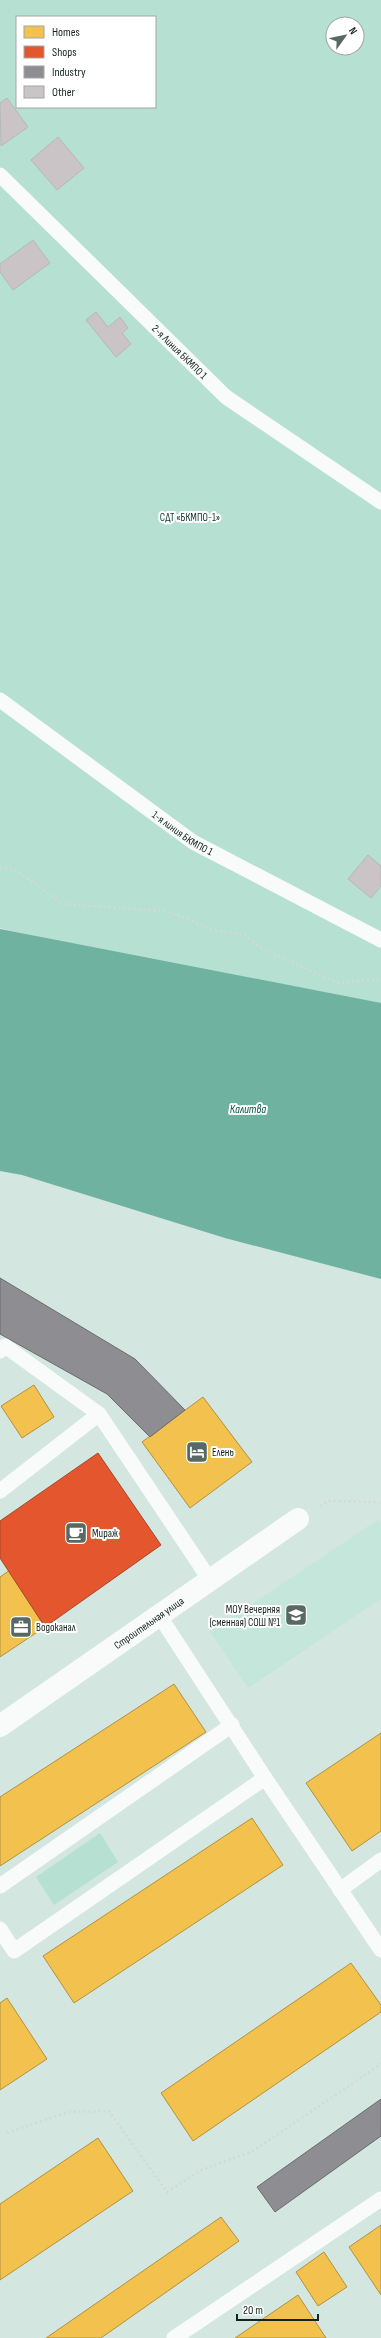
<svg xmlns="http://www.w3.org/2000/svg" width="381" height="2338" font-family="'Sofia Sans Condensed',sans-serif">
<rect width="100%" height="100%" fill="#d3e7e0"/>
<!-- built -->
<path fill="#c5e6da" d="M379,1519L381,1523V1599L248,1688L210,1632Z"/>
<!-- green -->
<path fill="#b5e0d2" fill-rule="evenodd" d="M0,0H381V1023L0,928ZM17,17H155V107H17ZM333,24H357V48H333Z
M100,1833L118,1862L54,1905L36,1877Z"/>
<!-- water -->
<path fill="#70b2a0" d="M0,929L381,1003V1279L225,1238L22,1175L0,1171Z"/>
<!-- homes -->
<path fill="#f2c14e" stroke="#b09240" d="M34,1385L54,1417L22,1438L1,1406Z
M203,1397L252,1462L190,1508L142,1442Z
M10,1570L45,1627L0,1657V1577Z
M174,1684L206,1732L0,1866V1797Z
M381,1733V1831L352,1851L306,1783Z
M252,1818L283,1865L74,2003L43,1956Z
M351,1963L381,2005V2012L193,2141L161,2093Z
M7,1998L47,2059L0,2090V2003Z
M98,2138L133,2191L0,2280V2204Z
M221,2217L239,2241L101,2338H46Z
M381,2225V2295L349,2247Z
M324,2252L347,2287L318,2306L296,2272Z
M298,2295L326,2338H235Z"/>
<!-- shops -->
<path fill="#e4572e" stroke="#a6472a" d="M98,1453L161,1545L45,1627L0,1558V1521Z"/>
<!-- industry -->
<path fill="#8d8d92" stroke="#696d70" d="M0,1278L135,1359L185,1410L150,1437L107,1394L0,1334Z
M381,2099V2136L275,2212L257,2187Z"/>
<!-- building -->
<path fill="#cac4c6" stroke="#b5b8b7" d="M7,98L28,127L1,146L0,103Z
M58,137L84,168L57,190L31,160Z
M33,240L50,263L13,290L0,272V264Z
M96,312L108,327L120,317L128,328L122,333L131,344L116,357L86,320Z
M368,855L381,866V886L371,898L348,879Z"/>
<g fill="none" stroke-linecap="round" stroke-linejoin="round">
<!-- path -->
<path stroke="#d4d9d8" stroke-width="2.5" stroke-dasharray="2 3" stroke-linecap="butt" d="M0,867L14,869L63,904L166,911L218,931L243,934L263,949L338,983L381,979
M320,1506L329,1501L378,1502L381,1504
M7,2133L68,2112L109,2111L167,2192L201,2170L253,2151L381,2064"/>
<!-- service -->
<g stroke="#f8fbfa" stroke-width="15">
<path id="s1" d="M0,175L226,397L381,502"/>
<path id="s2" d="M0,700L193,842L381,940"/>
<path d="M0,1351L5,1346L99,1414L210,1580"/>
<path d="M0,1491L99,1414"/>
<path d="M159,1615L265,1778L381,1950"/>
<path d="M0,1886L232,1725"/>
<path d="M340,1890L381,1860"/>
<path d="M0,1929L14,1951L265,1778"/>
<path d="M174,2338L381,2199"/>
</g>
<!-- minor -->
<path stroke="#f8fbfa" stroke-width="22" id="s3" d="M0,1726L298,1519"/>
</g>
<!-- icons -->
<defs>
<g id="hotel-square" transform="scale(1.15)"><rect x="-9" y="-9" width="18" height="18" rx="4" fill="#586863" stroke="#fff"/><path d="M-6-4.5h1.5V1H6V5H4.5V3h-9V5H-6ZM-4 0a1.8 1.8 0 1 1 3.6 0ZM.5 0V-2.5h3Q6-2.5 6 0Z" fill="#fff"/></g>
<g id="cafe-square" transform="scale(1.15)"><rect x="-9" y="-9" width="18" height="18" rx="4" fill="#586863" stroke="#fff"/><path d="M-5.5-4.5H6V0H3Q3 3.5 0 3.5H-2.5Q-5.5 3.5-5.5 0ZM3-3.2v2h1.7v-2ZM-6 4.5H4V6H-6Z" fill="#fff"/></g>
<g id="school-square" transform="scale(1.15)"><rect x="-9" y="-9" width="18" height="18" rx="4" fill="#586863" stroke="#fff"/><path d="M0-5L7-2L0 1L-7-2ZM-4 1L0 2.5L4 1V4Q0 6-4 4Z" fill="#fff"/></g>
<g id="office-square" transform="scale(1.15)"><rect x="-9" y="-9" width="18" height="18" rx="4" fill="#586863" stroke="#fff"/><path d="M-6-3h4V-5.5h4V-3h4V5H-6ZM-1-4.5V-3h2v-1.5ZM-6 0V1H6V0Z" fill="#fff"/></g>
</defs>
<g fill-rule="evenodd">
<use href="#hotel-square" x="197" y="1452"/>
<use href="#cafe-square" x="76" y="1533"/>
<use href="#school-square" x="296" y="1615"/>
<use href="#office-square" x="21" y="1627"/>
</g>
<g text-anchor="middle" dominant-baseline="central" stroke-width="4" stroke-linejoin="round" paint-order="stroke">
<!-- street labels -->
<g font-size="11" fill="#16231f" stroke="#fff">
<text stroke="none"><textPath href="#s1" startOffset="252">2-я Линия БКМПО 1</textPath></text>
<text stroke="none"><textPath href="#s2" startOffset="226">1-я линия БКМПО 1</textPath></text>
<text stroke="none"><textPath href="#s3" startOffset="181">Строительная улица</textPath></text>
</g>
<!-- park labels -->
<g font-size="11" fill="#0c352b" stroke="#fff">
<text x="190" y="517">СДТ «БКМПО-1»</text>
</g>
<!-- poi labels -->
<g font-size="11" fill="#16231f" stroke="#fff" text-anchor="start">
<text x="212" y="1452">Елень</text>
<text x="92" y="1533">Мираж</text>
<text x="280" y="1609" text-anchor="end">МОУ Вечерняя<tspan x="280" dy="13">(сменная) СОШ №1</tspan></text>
<text x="36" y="1627">Водоканал</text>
</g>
<!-- water labels -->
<g font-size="12" font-style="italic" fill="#095443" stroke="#fff">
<text x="248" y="1109">Калитва</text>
</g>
</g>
<!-- legend -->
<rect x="16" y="16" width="140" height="92" fill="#ffffff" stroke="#a2a7a5"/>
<rect x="24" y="26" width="20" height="12" fill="#f2c14e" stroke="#a2a7a5"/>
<text x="52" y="36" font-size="12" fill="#16231f">Homes</text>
<rect x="24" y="46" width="20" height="12" fill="#e4572e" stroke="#a2a7a5"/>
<text x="52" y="56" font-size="12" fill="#16231f">Shops</text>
<rect x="24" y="66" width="20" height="12" fill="#8d8d92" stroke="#a2a7a5"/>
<text x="52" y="76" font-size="12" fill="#16231f">Industry</text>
<rect x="24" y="86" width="20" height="12" fill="#cac4c6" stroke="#a2a7a5"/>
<text x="52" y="96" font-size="12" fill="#16231f">Other</text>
<!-- north arrow -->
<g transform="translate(345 36) rotate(57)"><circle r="19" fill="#ffffff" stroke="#a2a7a5"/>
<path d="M0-3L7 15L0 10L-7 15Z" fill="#586863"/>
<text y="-6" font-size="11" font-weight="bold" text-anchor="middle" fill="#16231f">N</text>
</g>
<!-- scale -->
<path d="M237 2314v6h81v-6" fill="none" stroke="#16231f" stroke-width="2"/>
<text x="243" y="2314" font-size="12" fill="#16231f" stroke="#ffffff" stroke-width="3" paint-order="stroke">20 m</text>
</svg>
